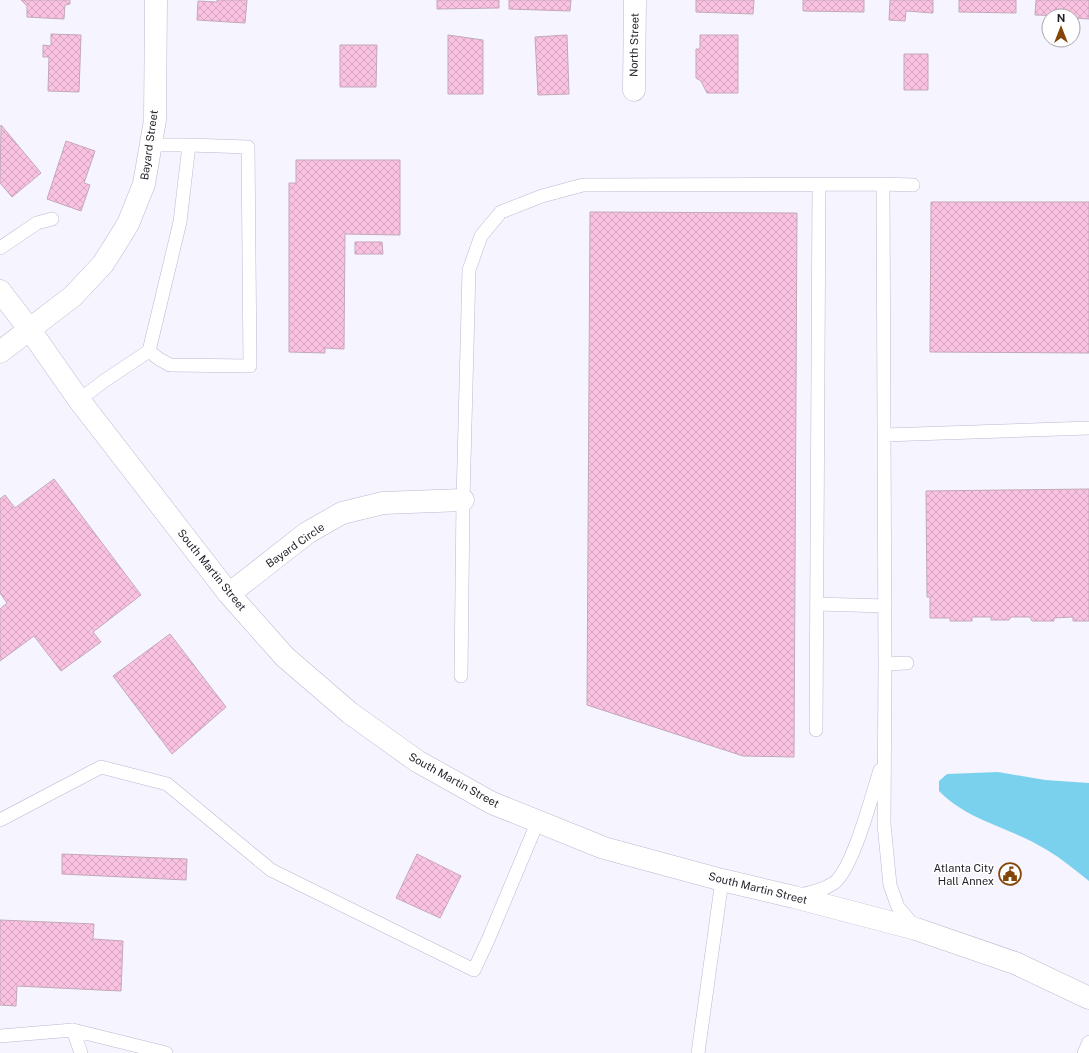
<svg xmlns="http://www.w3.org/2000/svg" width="1089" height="1053" font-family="'Public Sans',sans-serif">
<defs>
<pattern id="building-cross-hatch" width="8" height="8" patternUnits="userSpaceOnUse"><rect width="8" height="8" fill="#fac2e1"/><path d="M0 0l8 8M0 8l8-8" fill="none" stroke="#d6a6c1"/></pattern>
</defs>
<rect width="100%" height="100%" fill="#f6f4fe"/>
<!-- water -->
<path fill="#7ad1ee" d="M998,772L1045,780L1089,783V881C1075,870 1062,859 1047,850C1012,828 968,821 939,791V781L947,774Z"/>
<!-- building -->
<path fill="url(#building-cross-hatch)" stroke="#c3a9b7" d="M21,0H70V4L65,5L64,19L27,17V6Z
M217,0H247L245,23L197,20L198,1L217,2Z
M437,0H499V8L437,9Z
M509,0H571L570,11L509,9Z
M696,0H754L753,14L696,12Z
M803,0H864V12L803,11Z
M890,0H933V13L906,11L905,21L889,20Z
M959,0H1016V13L959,12Z
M1036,0H1089V19L1073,18V16L1035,15Z
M51,34L81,35L79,92L48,91L49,57H43V45L51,46Z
M448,35L483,40V94H448Z
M567,35L569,94L538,95L535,37Z
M700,35H738V93H707L701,81L696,78V49H700Z
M340,45H377L376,87H340Z
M904,54H928V90H904Z
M1,125L41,173L12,197L0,183Z
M66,141L95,151L84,183L90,185L81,211L47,199Z
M296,160H400V235L345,234L344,349L325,348V353L289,352V183H296Z
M931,202H1089V353L930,352Z
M590,212L797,213L794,757L743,756L587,705Z
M355,242H382L383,254H355Z
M54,479L141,595L93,632L101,642L61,671L34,636L0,661V609L7,603L0,593V499L5,495L15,508Z
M1089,489V621H1073V617L1054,618V621H1032L1030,617H1011L1009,620H991V617H972V621H950V618H930V597H927L926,491Z
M170,634L226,707L172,754L113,676Z
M62,854L187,859L186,880L62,874Z
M417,854L461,876L440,918L396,898Z
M0,920L94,924L93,939L123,941L121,991L17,986L16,1006L0,1005Z"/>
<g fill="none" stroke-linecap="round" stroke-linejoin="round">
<!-- service casing -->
<g stroke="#bcb8d1" stroke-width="14">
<path id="service" d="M913,185L883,184L885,664L884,824L890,885L898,907L915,927
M0,248L37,223L52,219
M149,351L159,359L170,365L250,366L248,147L189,145
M79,400L104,381L149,351L180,222L189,145H150
M884,435L1089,428
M817,604L885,606
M885,664L907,663
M461,676L463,500L469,270L481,236L501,212L542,196L583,185L883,184
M816,730L819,184
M0,820L101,767L167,784L271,870L474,970L488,940L538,821
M799,895C811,893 823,890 834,883C853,869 872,795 880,770
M73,1030L81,1053
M0,1036L73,1030L166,1053
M698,1053L722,880
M1084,1053L1089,1042"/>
</g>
<!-- minor casing -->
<g stroke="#bcb8d1" stroke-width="23">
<path id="minor" d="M634,90L635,0
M0,352L73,296L103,264L128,224L144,184L155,120L156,0
M229,594L307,533L342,513L383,503L463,500"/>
</g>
<!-- tertiary casing -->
<g stroke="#bcb8d1" stroke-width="23">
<path id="tertiary" d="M0,291L30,330L79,400L229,594L285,657L350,713L417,761L492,803L604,848L722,880L794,897L916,929L1015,963L1089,998"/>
</g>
<!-- service -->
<use href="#service" stroke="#fff" stroke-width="13"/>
<!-- minor -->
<use href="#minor" stroke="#fff" stroke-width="22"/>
<!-- tertiary -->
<use href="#tertiary" stroke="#fff" stroke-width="22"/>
</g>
<!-- icons -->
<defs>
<g id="civic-ring" transform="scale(1.15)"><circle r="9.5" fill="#fff" stroke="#844606" stroke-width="1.5"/><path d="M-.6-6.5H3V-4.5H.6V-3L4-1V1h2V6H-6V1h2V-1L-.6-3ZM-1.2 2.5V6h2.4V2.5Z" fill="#844606"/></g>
</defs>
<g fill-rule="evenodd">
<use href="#civic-ring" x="1010" y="874"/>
</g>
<g text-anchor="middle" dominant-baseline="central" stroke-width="3" stroke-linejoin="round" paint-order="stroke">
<!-- street labels -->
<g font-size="11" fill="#201e27" stroke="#fff">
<text transform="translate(634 45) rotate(-89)">North Street</text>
<text transform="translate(149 145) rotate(-82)">Bayard Street</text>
<text transform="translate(295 545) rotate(-35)">Bayard Circle</text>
<text transform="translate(212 570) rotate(51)">South Martin Street</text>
<text transform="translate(454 780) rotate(29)">South Martin Street</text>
<text transform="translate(758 888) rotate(14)">South Martin Street</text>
</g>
<!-- poi labels -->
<g font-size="11" fill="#201e27" stroke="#fff" text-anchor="end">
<text x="994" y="868">Atlanta City<tspan x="994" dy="13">Hall Annex</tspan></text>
</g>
</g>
<!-- north arrow -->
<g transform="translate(1061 28)"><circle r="19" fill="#ffffff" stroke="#a6a5a9"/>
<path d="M0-3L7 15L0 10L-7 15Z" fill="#844606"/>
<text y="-6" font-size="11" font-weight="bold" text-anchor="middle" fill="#201e27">N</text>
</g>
</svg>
